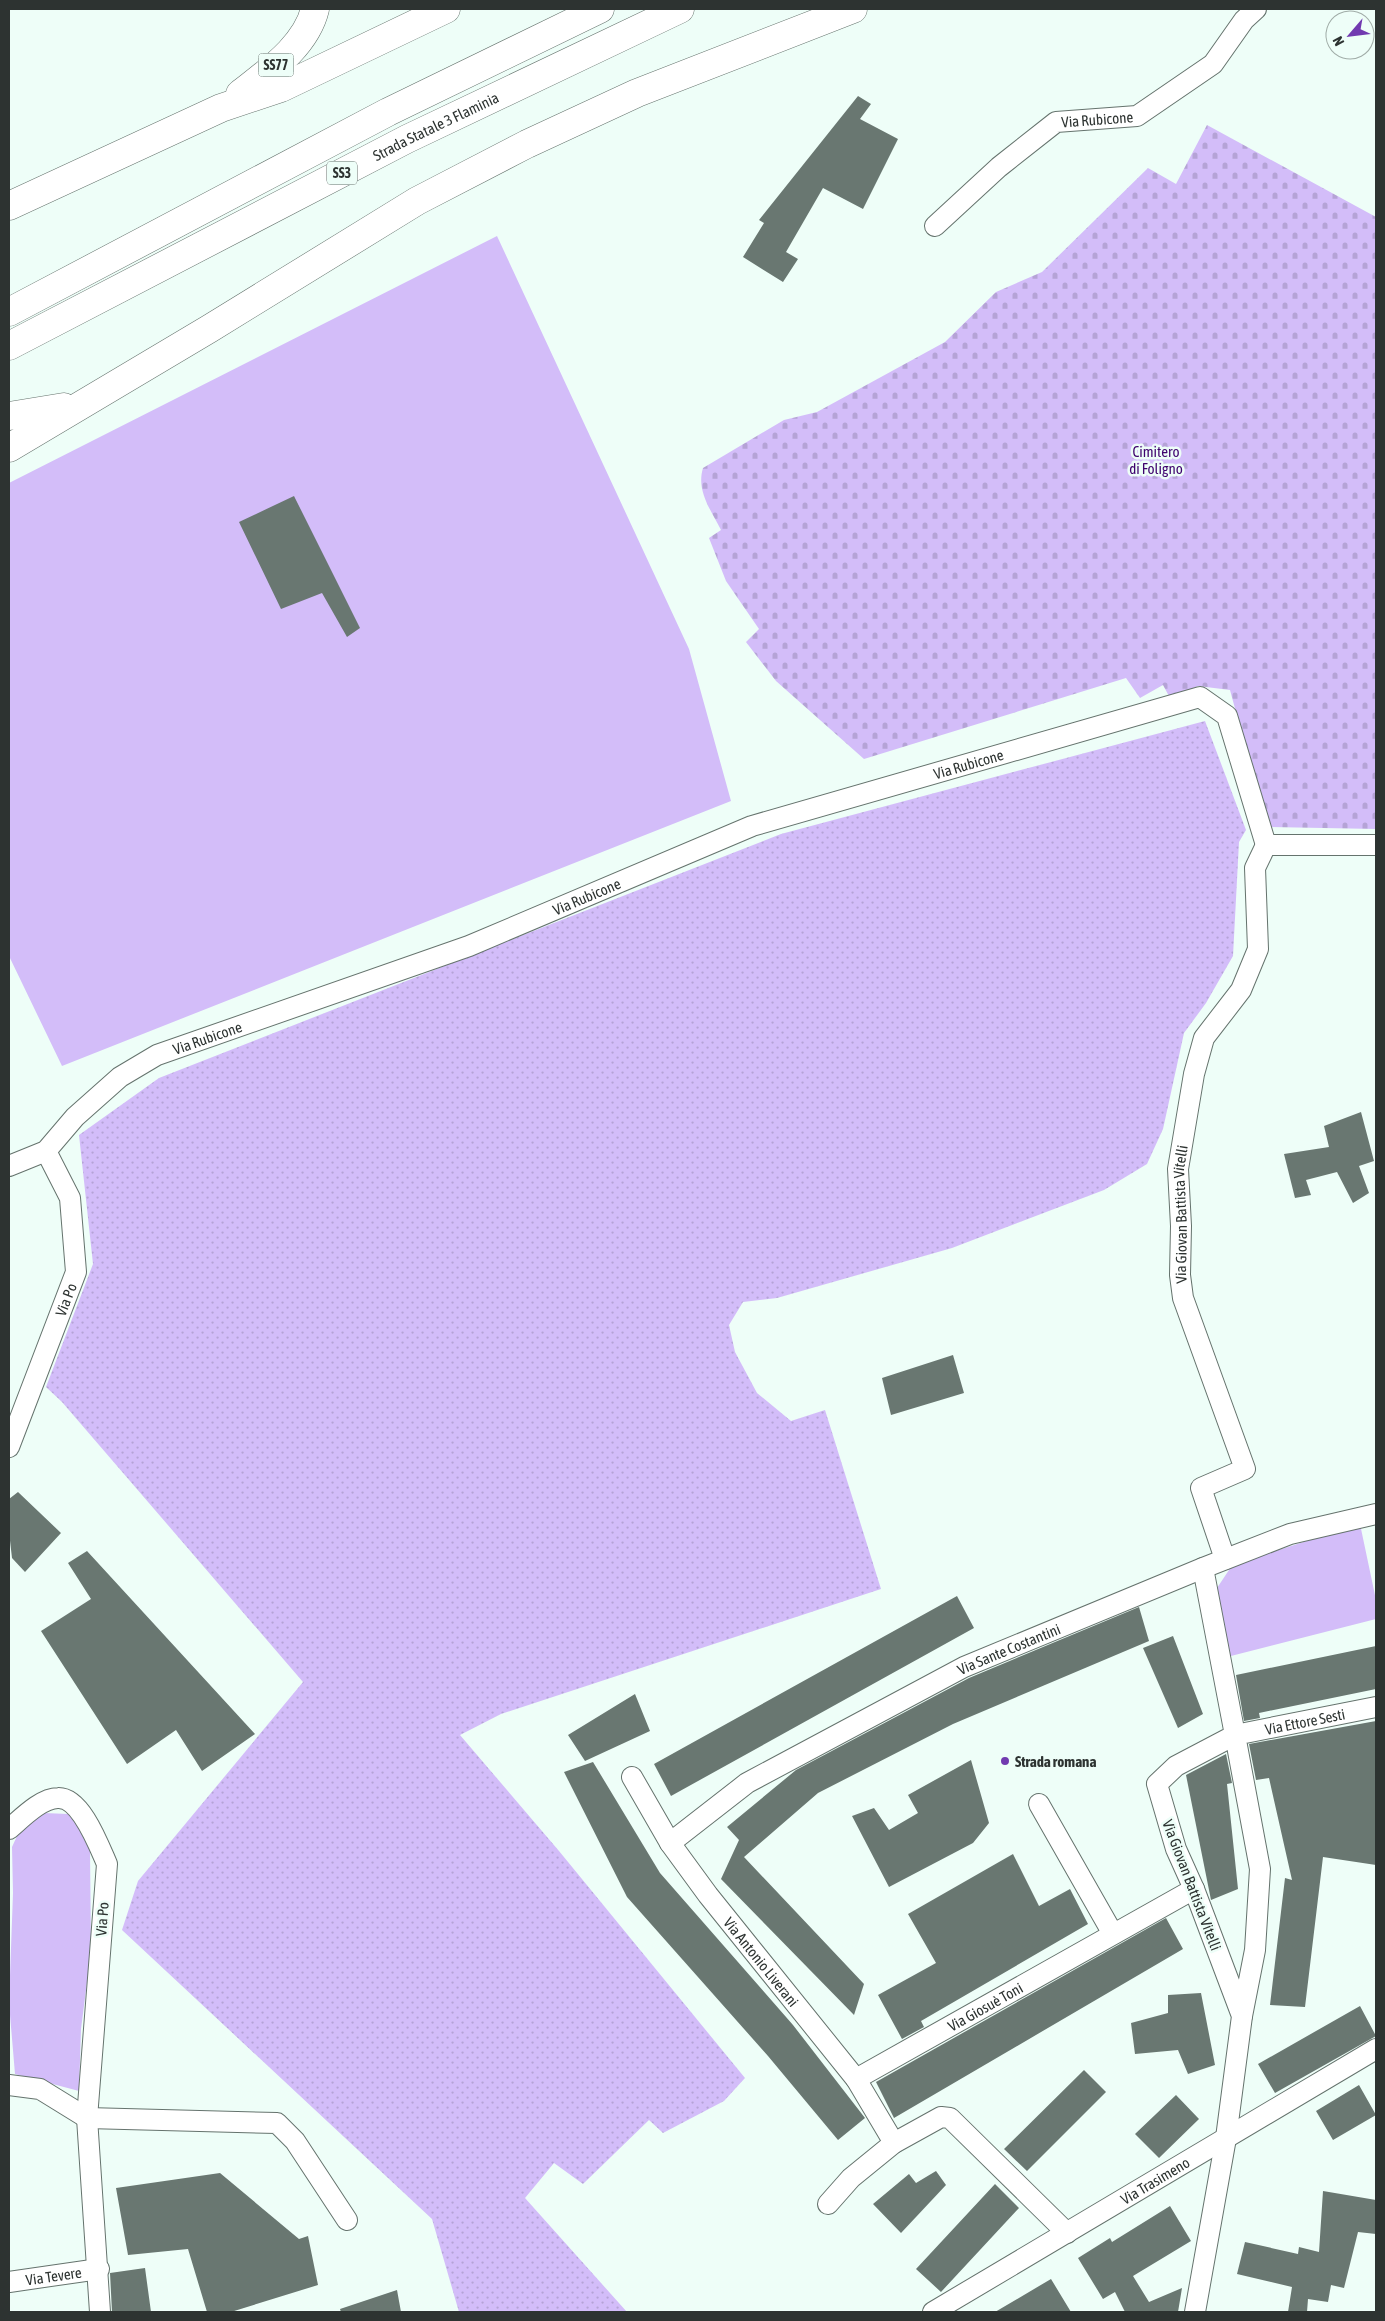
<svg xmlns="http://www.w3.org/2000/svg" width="1385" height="2321" viewBox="0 0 1385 2321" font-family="'Asap Condensed',sans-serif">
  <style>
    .grass { fill: url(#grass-dots) }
    .cemetery { fill: url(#cemetery-stones) }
    .green { fill: #d3bdf9 }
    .building { fill: #697771 }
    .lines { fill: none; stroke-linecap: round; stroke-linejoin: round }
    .street-casing { stroke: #65736d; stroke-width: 22 }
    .highway-casing { stroke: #65736d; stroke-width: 29 }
    .street { stroke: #fff; stroke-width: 20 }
    .highway { stroke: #fff; stroke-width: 28 }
    .poi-dot { fill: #713ab0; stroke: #eefef8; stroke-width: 2 }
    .labels { text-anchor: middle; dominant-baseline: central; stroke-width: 5; stroke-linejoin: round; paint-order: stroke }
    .shield { fill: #eefef8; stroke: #67706d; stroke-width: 1 }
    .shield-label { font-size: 14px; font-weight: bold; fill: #2d3331 }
    .street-label { font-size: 15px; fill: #2d3331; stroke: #eefef8 }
    .park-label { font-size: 15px; fill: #3e026d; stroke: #eefef8 }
    .poi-label { font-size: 15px; font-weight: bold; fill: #2d3331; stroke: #eefef8; text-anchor: start }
  </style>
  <defs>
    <pattern id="grass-dots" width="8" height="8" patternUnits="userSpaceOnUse" patternTransform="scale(1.25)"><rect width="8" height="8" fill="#d3bdf9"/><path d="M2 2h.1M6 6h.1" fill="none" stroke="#b5a3d6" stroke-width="1.8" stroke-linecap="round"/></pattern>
    <pattern id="cemetery-stones" width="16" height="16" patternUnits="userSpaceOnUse" patternTransform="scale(1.25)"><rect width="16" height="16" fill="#d3bdf9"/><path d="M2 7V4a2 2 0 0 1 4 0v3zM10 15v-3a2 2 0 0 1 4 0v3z" fill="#b5a3d6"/></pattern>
  </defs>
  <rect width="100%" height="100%" fill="#eefef8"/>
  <path class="grass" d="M1205 721 1246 830 1239 842 1233 956 1206 1003 1184 1033 1163 1129 1147 1164 1104 1190 952 1248 777 1298 743 1302 729 1325 735 1352 757 1393 791 1421 825 1410 881 1589 501 1714 460 1735 559 1851 745 2078 724 2101 663 2133 649 2120 583 2184 554 2163 525 2198 627 2312H459L432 2219 122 1930 138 1881 303 1682 62 1402 46 1387 93 1264 79 1135 159 1078 781 834Z"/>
  <path class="cemetery" d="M1207 125 1376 217V829L1267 827 1230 690 1198 686 1170 698 1163 685 1140 698 1126 678 864 759 776 681 746 642 759 629 726 581 709 538 721 530C711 510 696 491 703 468L784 420 817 412 945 342 996 292 1042 272 1148 168 1176 184Z"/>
  <path class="green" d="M497 236 689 649 731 801 62 1066 9 956V483Z
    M1360 1524 1376 1600V1619L1227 1657 1215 1591 1231 1567 1257 1557Z
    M44 1813 68 1814 79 1823 90 1851 91 1951 81 2029 79 2091 15 2074 9 2003 13 1893 12 1847 23 1823Z"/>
  <path class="building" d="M858 96 871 104 860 119 898 139 863 209 823 188 786 252 798 259 783 282 743 257 764 223 759 220Z
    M294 496 360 628 347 637 322 593 281 609 239 522Z
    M1361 1112 1374 1161 1359 1166 1369 1193 1353 1203 1337 1172 1306 1180 1311 1195 1295 1198 1284 1154 1329 1147 1324 1126Z
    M953 1355 964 1393 891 1415 882 1378Z
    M18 1492 61 1533 25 1572 12 1558 9 1532V1499Z
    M87 1551 255 1734 202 1771 176 1730 127 1764 41 1631 91 1599 68 1563Z
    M957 1596 974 1628 671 1796 654 1764Z
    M1139 1607 1149 1641 953 1724 818 1793 744 1857 864 1984 854 2015 721 1879 739 1840 727 1827 796 1770 969 1678Z
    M1173 1636 1203 1714 1178 1728 1143 1648Z
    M1376 1646V1689L1259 1713 1260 1718 1244 1721 1236 1675Z
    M635 1694 650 1731 585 1761 568 1735Z
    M1376 1721V1865L1323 1857 1305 2007 1270 2005 1285 1878 1292 1880 1269 1778 1256 1780 1249 1744Z
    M1226 1754 1232 1783 1227 1784 1238 1889 1211 1900 1186 1775Z
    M971 1760 989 1823 973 1843 889 1887 852 1816 874 1808 889 1830 918 1813 908 1795Z
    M593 1762 660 1873 793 2025 865 2118 838 2140 768 2056 627 1897 564 1772Z
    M1013 1854 1039 1906 1070 1889 1088 1924 921 2021 924 2027 902 2039 878 1995 936 1963 908 1914Z
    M1166 1918 1183 1949 894 2118 876 2082Z
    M1201 1993 1215 2065 1188 2074 1178 2050 1135 2054 1131 2023 1168 2013V1995Z
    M1360 2006 1376 2036 1275 2093 1258 2064Z
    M1084 2070 1106 2092 1027 2171 1004 2149Z
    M1359 2085 1376 2115 1333 2140 1316 2111Z
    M1176 2095 1199 2119 1159 2158 1135 2134Z
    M936 2171 946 2185 901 2233 873 2204 909 2174 916 2183Z
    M220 2173 299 2239 308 2236 318 2285 231 2312H207L188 2249 128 2255 116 2188Z
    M995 2184 1019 2208 941 2292 916 2269Z
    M1323 2191 1376 2200V2234L1358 2232 1344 2288 1331 2285 1328 2302 1308 2299 1307 2312H1288L1292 2287 1237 2274 1245 2242 1298 2254 1299 2247 1319 2252Z
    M1170 2206 1191 2241 1133 2276 1149 2302 1182 2288 1178 2312H1125L1115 2292 1103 2299 1078 2258 1110 2238 1112 2242Z
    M145 2268 151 2312H112L110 2273Z
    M1051 2279 1071 2312H995Z
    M397 2290 401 2312H341L340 2309Z"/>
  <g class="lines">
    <g class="street-casing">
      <g id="street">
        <path id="s1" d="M935 226 999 167 1056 122 1137 116 1213 64 1244 20 1256 9"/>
        <path id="s2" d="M9 1166 46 1151 75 1117 120 1077 157 1055 469 946 752 826 1200 697 1227 716 1266 845H1376"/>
        <path id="s3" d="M9 1447 76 1272 70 1198 46 1151"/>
        <path id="s4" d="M1225 1559 1201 1488 1245 1469 1183 1298 1180 1275 1181 1226 1178 1169 1194 1074 1204 1038 1241 990 1258 949 1255 868 1266 845"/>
        <path id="s5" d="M632 1777 670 1843 708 1895 856 2079 894 2143"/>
        <path d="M1039 1804 1113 1934"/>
        <path d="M9 1829C21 1819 41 1798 58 1798 81 1797 99 1846 107 1864L87 2118 100 2312"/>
        <path id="s6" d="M670 1843 747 1783 964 1667 1203 1568 1290 1534 1376 1514"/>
        <path id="s7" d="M1242 2016 1255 1950 1260 1869 1235 1735 1376 1707"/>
        <path id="s8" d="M856 2079 1194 1889"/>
        <path d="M9 2085 40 2089 87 2118"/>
        <path d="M87 2118 277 2123 295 2141 347 2220"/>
        <path d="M828 2204 851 2178 894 2143 941 2117 950 2118 1067 2233"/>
        <path id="s9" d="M9 2282 99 2269"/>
        <path id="s10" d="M933 2312 1376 2049"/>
        <path d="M1195 2312 1226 2138 1242 2016 1194 1889 1176 1849 1157 1784 1176 1766 1235 1735 1203 1568"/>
      </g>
    </g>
    <g class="highway-casing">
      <g id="highway">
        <path d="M240 94C269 71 306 46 315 9"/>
        <path d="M9 206 221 108 281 88 446 9"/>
        <path d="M9 312 388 112 600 9"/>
        <path id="s11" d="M9 346 407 139 680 9"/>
        <path d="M9 416 64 407"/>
        <path d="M9 448 209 329 417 201 527 144 637 93 853 9"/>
      </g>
    </g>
    <use href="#street" class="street"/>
    <use href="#highway" class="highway"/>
  </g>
  <circle class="poi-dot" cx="1005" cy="1761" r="5"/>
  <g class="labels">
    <g class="shield">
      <rect x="258.5" y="53.5" width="35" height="23" rx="4"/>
      <rect x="327" y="161.5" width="30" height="23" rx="4"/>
    </g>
    <g class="shield-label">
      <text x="276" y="65">SS77</text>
      <text x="342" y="173">SS3</text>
    </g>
    <g class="street-label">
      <text stroke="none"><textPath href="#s1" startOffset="201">Via Rubicone</textPath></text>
      <text stroke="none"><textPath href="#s11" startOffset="480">Strada Statale 3 Flaminia</textPath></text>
      <text stroke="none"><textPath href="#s2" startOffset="1051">Via Rubicone</textPath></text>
      <text stroke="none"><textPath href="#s2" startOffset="646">Via Rubicone</textPath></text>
      <text stroke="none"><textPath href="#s2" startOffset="241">Via Rubicone</textPath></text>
      <text stroke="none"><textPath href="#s4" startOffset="389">Via Giovan Battista Vitelli</textPath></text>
      <text stroke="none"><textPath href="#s3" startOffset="158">Via Po</textPath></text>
      <text stroke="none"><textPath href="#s6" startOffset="392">Via Sante Costantini</textPath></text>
      <text stroke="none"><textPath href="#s7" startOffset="356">Via Ettore Sesti</textPath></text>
      <text transform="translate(1192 1885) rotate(69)">Via Giovan Battista Vitelli</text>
      <text transform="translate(102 1919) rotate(-86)">Via Po</text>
      <text stroke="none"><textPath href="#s5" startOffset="226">Via Antonio Liverani</textPath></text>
      <text stroke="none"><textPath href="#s8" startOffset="148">Via Giosuè Toni</textPath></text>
      <text stroke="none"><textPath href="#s10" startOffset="258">Via Trasimeno</textPath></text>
      <text stroke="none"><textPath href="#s9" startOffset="45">Via Tevere</textPath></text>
    </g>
    <g class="park-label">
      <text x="1156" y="451">Cimitero<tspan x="1156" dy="17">di Foligno</tspan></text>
    </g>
    <g class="poi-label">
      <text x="1015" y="1761">Strada romana</text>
    </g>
  </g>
  <rect width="1385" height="2321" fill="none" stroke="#2d3331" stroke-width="20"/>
  <g transform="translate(1350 35) rotate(242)"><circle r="24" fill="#eefef8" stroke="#a1ada8"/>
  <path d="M0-4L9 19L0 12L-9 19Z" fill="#713ab0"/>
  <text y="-8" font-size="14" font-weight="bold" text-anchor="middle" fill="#2d3331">N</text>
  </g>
</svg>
